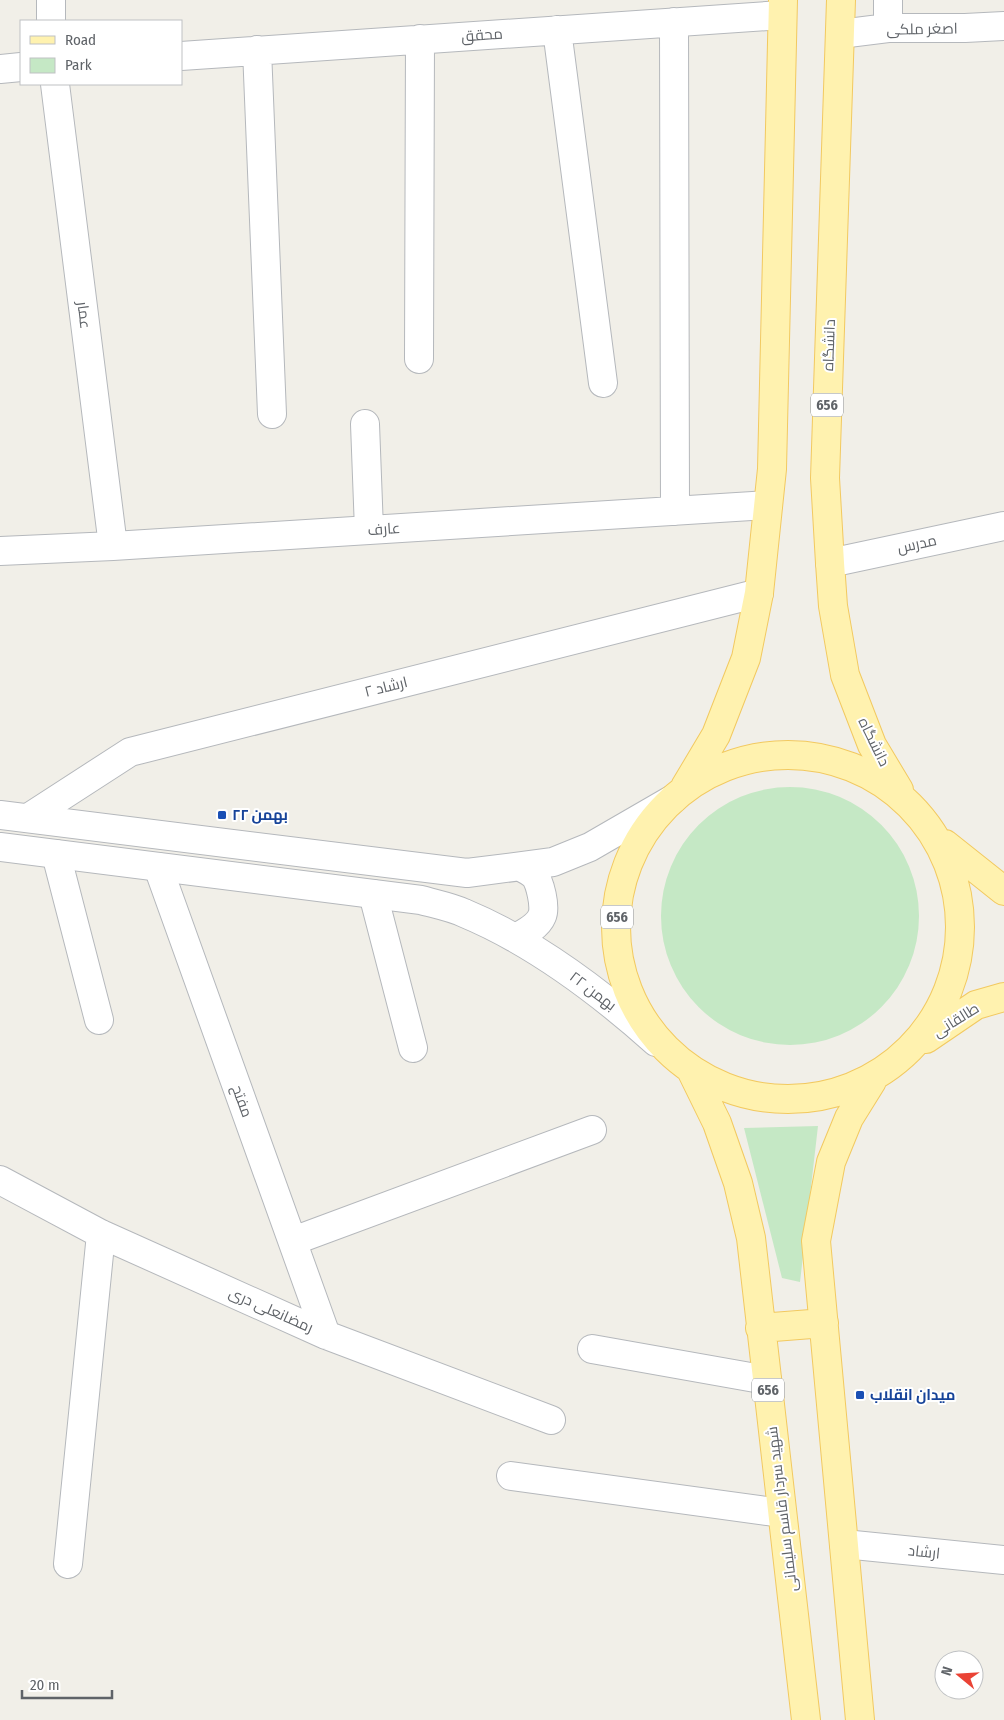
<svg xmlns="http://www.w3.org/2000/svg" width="1004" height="1720" viewBox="0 0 1004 1720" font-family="'Fira Sans Condensed',Cairo,sans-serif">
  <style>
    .green { fill: #c5e8c5 }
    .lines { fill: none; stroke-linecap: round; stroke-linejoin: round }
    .minor-casing { stroke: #b5b8bc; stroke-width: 30 }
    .tertiary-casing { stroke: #b5b8bc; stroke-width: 30 }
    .primary-casing { stroke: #f2c960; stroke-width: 30 }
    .minor { stroke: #fff; stroke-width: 28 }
    .tertiary { stroke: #fff; stroke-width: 28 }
    .primary { stroke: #fff2af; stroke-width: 28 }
    .transit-dot { fill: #1a4fb4; stroke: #fff; stroke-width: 2 }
    .labels { text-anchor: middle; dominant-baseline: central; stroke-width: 4; stroke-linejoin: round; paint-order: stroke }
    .shield { fill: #fff; stroke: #8f9295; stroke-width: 1 }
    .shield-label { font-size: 14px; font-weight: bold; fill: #5f6368 }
    .street-label { font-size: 15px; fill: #5f6368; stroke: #fff }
    .transit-label { font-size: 15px; font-weight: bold; fill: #164399; stroke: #fff; text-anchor: start }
  </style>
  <rect width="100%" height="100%" fill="#f1efe8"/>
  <path class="green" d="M661 916a129 129 0 1 1 258 0a129 129 0 1 1-258 0Z
    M818 1126 800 1282 782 1278 744 1128Z"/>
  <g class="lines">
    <g class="minor-casing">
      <path id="minor" d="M51 0V21
        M674 22 675 511
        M888 28V0
        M557 30 603 383
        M840 34 888 28H965L1004 26
        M257 50 272 414
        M181 56 782 15
        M0 69 21 67
        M55 84 113 546
        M419 359 420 39
        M365 424 369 530
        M0 551 113 546 768 505
        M830 563 1004 526
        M28 818 130 752 759 593
        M56 854 99 1020
        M158 867 326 1335
        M373 894 413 1048
        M0 1180 101 1234 326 1335 551 1420
        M293 1241 592 1130
        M592 1349 767 1380
        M511 1476 782 1513
        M844 1544 1004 1560
        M68 1564 101 1234"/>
    </g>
    <g class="tertiary-casing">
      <path id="tertiary" d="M0 815 467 873 553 862 590 847 673 799
        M0 847 421 900C435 904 451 907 464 913 534 942 600 992 656 1042
        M515 938C525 933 538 926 542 916 546 907 540 882 534 875 530 872 525 869 521 867"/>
    </g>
    <g class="primary-casing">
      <path id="primary" d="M841 0 825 478 830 563 833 606 845 675 872 745 899 790
        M616 927a172 172 0 1 1 344 0a172 172 0 1 1-344 0Z
        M685 787 716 735 746 658 759 593 772 469 783 0
        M945 844 1004 891
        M926 1039 976 1005 1004 997
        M691 1070 717 1123 738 1183 751 1238 806 1720
        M760 1328 824 1323
        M860 1720 816 1241 831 1162 849 1118 872 1081"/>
    </g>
    <use href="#minor" class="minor"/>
    <use href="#tertiary" class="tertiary"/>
    <use href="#primary" class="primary"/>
  </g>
  <g class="transit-dot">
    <rect x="217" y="810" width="10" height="10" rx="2.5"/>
    <rect x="855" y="1390" width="10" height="10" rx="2.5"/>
  </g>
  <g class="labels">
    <g class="shield">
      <rect x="811" y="393.5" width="32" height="23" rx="4"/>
      <rect x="601" y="905.5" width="32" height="23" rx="4"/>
      <rect x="752" y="1378.5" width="32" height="23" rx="4"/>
    </g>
    <g class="shield-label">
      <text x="827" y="405">656</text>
      <text x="617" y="917">656</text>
      <text x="768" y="1390">656</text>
    </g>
    <g class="street-label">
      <text transform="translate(922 29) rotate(-1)">اصغر ملکی</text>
      <text transform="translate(482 35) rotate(-4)">محقق</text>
      <text transform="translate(84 315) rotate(83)">عمار</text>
      <text transform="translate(829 345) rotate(-88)">دانشگاه</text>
      <text transform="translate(384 529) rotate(-4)">عارف</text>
      <text transform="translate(917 544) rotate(-12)">مدرس</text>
      <text transform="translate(386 687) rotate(-14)">ارشاد ۲</text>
      <text transform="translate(874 742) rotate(64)">دانشگاه</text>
      <text transform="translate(593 991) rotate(37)">۲۲ بهمن</text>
      <text transform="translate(956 1020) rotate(-32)">طالقانی</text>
      <text transform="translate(242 1101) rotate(70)">مفتح</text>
      <text transform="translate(271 1310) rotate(24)">رمضانعلی دری</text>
      <text transform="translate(782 1509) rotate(-97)">شهید سردار قاسم سلیمانی</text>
      <text transform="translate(924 1552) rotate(6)">ارشاد</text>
    </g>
    <g class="transit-label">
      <text x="232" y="815">۲۲ بهمن</text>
      <text x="870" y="1395">میدان انقلاب</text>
    </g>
  </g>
  <rect x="20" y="20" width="162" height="65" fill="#ffffff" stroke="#bfc1c3"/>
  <rect x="30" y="36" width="25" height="8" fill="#fff2af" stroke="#bfc1c3"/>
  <text x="65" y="45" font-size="15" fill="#5f6368">Road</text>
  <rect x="30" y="58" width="25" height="15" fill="#c5e8c5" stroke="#bfc1c3"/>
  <text x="65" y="70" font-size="15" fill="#5f6368">Park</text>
  <g transform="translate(959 1675) rotate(288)"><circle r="24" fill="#ffffff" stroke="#bfc1c3"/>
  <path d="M0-4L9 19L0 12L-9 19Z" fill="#ea4335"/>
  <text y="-8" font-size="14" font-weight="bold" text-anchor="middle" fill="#5f6368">N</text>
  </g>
  <path d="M22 1690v8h90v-8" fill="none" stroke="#5f6368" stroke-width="2.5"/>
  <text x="30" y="1690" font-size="15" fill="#5f6368" stroke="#ffffff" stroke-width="4" paint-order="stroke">20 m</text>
</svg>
